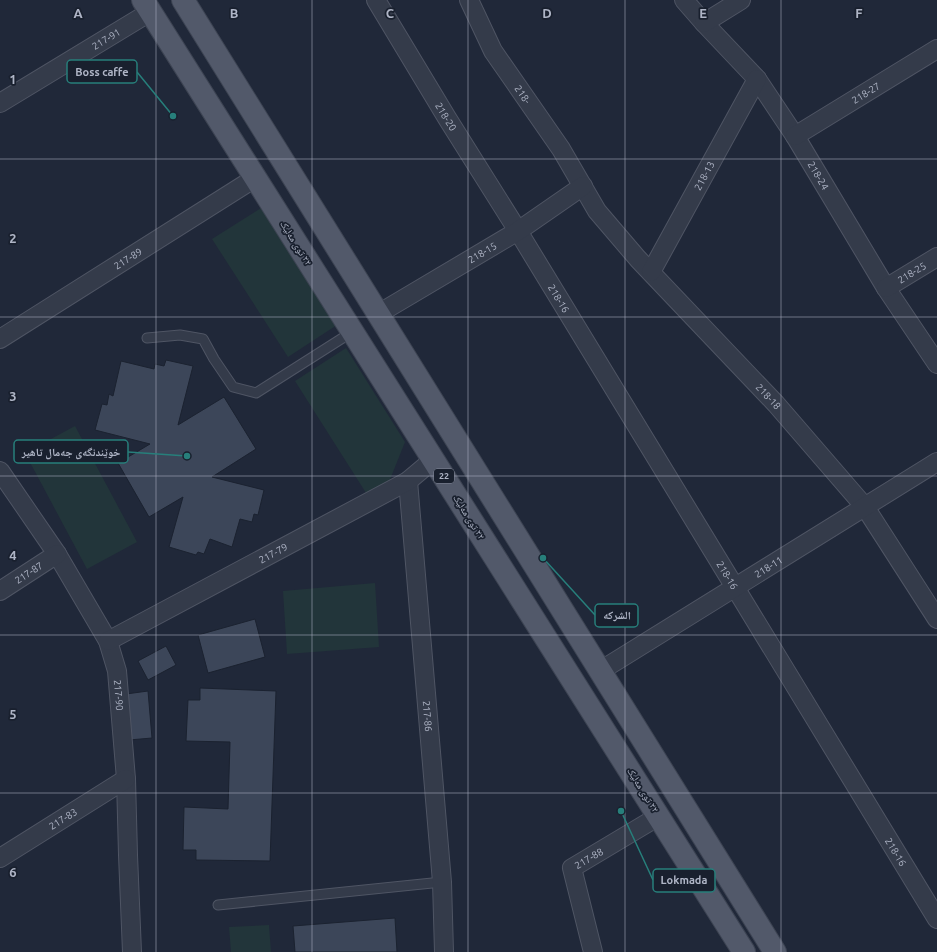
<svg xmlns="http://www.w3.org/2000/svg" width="937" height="952" viewBox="0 0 937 952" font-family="Ubuntu,'Noto Naskh Arabic',sans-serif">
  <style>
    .green { fill: #22353a }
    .building { fill: #3c4659; stroke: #1b2230 }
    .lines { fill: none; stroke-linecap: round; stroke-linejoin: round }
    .lane-casing { stroke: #4f5564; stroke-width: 11 }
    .street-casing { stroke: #4f5564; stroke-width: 20 }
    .primary-casing { stroke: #3d4453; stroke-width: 24 }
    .lane { stroke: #343b4a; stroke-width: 9 }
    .street { stroke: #343b4a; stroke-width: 18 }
    .primary { stroke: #52596a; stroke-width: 22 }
    .grid { fill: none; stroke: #afb5c6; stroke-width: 1; stroke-opacity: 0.55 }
    .labels { text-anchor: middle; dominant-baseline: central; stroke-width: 3.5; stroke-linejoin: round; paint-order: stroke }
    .shield { fill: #19202e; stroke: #828898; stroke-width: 1 }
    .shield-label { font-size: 9px; font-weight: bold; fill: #afb5c6 }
    .street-label { font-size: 10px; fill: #afb5c6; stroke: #19202e }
    .grid-label { font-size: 13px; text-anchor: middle; font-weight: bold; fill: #afb5c6; stroke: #19202e; stroke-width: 3.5; stroke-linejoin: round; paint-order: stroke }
    .leader { fill: none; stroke: #277f7b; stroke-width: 1.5 }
    .callout-dot { fill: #277f7b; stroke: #19202e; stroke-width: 1.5 }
    .callout { fill: #19202e; stroke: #277f7b; stroke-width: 1.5 }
    .callout-label { font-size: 11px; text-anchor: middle; font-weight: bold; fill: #afb5c6 }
  </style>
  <rect width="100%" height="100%" fill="#202839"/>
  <path class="green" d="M261 208 337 325 288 357 212 239Z
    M346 348 405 442 389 482 368 496 295 381Z
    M75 426 137 542 87 569 25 453Z
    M375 583 379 647 287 654 283 591Z
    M269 925 271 952H231L229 927Z"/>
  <path class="building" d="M166 360 193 366 178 425 224 397 256 449 212 477 264 490 258 515 254 514 252 522 240 519 232 547 210 539 204 554 198 552 196 555 169 547 183 497 149 517 118 463 150 444 95 430 102 404 107 405 109 394 113 396 121 361 154 369 155 364 164 366Z
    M255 619 265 657 208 673 198 635Z
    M166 646 176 665 148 680 138 661Z
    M200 688 276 691 270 861 196 860V850H183L184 807 228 809 230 742 186 741 188 700H200Z
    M148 691 152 738 129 740 126 694Z
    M395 918 397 952H295L293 926Z"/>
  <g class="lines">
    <g class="lane-casing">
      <path id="lane" d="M147 338 180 335 203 339 214 359 233 387 256 393 352 332
        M218 905 442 882"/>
    </g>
    <g class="street-casing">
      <g id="street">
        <path id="s1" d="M376 0 447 118 518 231 937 919"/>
        <path id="s2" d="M469 0 493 51 561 149 597 211 638 259 776 404 865 507 937 619"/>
        <path id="s3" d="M684 0 704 23 757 79 795 136 886 288 937 364"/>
        <path d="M704 23 741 0"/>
        <path id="s4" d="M0 103 150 12"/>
        <path id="s5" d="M795 136 937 49"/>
        <path id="s6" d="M651 272 757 79"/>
        <path id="s7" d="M886 288 937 257"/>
        <path id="s8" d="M378 314 518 231 583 186"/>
        <path id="s9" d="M0 339 255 178"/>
        <path id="s10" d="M0 471 57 554 108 641 117 671 126 779 128 855 132 952"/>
        <path id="s11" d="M408 481 442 882 444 952"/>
        <path id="s12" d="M0 591 57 554"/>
        <path id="s13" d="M108 641 408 481 433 460"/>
        <path id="s14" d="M600 671 937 462"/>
        <path id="s15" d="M0 858 126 779"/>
        <path id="s16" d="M593 952 572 868 659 816"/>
      </g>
    </g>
    <g class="primary-casing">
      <path id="primary" d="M143 0 744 952
        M183 0 775 952"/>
    </g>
    <use href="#lane" class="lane"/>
    <use href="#street" class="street"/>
    <use href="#primary" class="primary"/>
  </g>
  <path class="grid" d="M156 0V952M312 0V952M468 0V952M625 0V952M781 0V952M0 159H937M0 317H937M0 476H937M0 635H937M0 793H937"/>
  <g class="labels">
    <rect class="shield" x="434" y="469" width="20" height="14" rx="3"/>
    <g class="shield-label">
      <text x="444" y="476">22</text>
    </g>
    <g class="street-label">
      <text stroke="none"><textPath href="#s4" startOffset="124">217-91</textPath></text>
      <text stroke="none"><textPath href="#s5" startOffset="83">218-27</textPath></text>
      <text stroke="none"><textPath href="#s2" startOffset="109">218-</textPath></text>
      <text stroke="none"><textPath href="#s1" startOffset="136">218-20</textPath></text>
      <text stroke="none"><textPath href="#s6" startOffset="110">218-13</textPath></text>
      <text stroke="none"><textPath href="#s3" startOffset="222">218-24</textPath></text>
      <text transform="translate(296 243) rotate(58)">٢٢ توی مەلیک</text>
      <text stroke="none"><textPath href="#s8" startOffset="121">218-15</textPath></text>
      <text stroke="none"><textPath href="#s9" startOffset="151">217-89</textPath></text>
      <text stroke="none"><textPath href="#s7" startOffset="30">218-25</textPath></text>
      <text stroke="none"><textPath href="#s1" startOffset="350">218-16</textPath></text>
      <text stroke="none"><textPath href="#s2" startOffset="500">218-18</textPath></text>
      <text transform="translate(469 517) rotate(58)">٢٢ توی مەلیک</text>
      <text stroke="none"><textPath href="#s13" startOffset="187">217-79</textPath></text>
      <text stroke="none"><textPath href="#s14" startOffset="198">218-11</textPath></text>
      <text stroke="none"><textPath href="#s12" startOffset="34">217-87</textPath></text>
      <text stroke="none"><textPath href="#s1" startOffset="674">218-16</textPath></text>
      <text stroke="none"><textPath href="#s10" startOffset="257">217-90</textPath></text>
      <text stroke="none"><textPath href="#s11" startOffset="236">217-86</textPath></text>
      <text transform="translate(643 790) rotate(58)">٢٢ توی مەلیک</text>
      <text stroke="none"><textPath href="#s15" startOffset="74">217-83</textPath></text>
      <text stroke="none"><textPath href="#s1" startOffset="998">218-16</textPath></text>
      <text stroke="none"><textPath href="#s16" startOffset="106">217-88</textPath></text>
    </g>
  </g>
  <g class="grid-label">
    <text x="78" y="18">A</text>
    <text x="234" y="18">B</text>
    <text x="390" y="18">C</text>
    <text x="547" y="18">D</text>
    <text x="703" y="18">E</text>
    <text x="859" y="18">F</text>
    <text x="13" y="84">1</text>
    <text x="13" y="243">2</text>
    <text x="13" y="401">3</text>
    <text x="13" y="560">4</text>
    <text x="13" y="719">5</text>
    <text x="13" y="877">6</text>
  </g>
  <path class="leader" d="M173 116L137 72M187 456L128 452M543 558L595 615M621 811L653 880"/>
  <g class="callout-dot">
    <circle cx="173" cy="116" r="4"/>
    <circle cx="187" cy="456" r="4"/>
    <circle cx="543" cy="558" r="4"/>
    <circle cx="621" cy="811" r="4"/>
  </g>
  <g class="callout">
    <rect x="67" y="60" width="70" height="23" rx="4"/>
    <rect x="14" y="440" width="114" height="23" rx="4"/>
    <rect x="595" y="604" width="43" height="23" rx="4"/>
    <rect x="653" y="869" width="62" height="23" rx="4"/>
  </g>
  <g class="callout-label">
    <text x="102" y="76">Boss caffe</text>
    <text x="71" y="456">خوێندنگەی جەمال تاهیر</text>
    <text x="617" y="619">الشركه</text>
    <text x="684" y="884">Lokmada</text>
  </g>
</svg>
